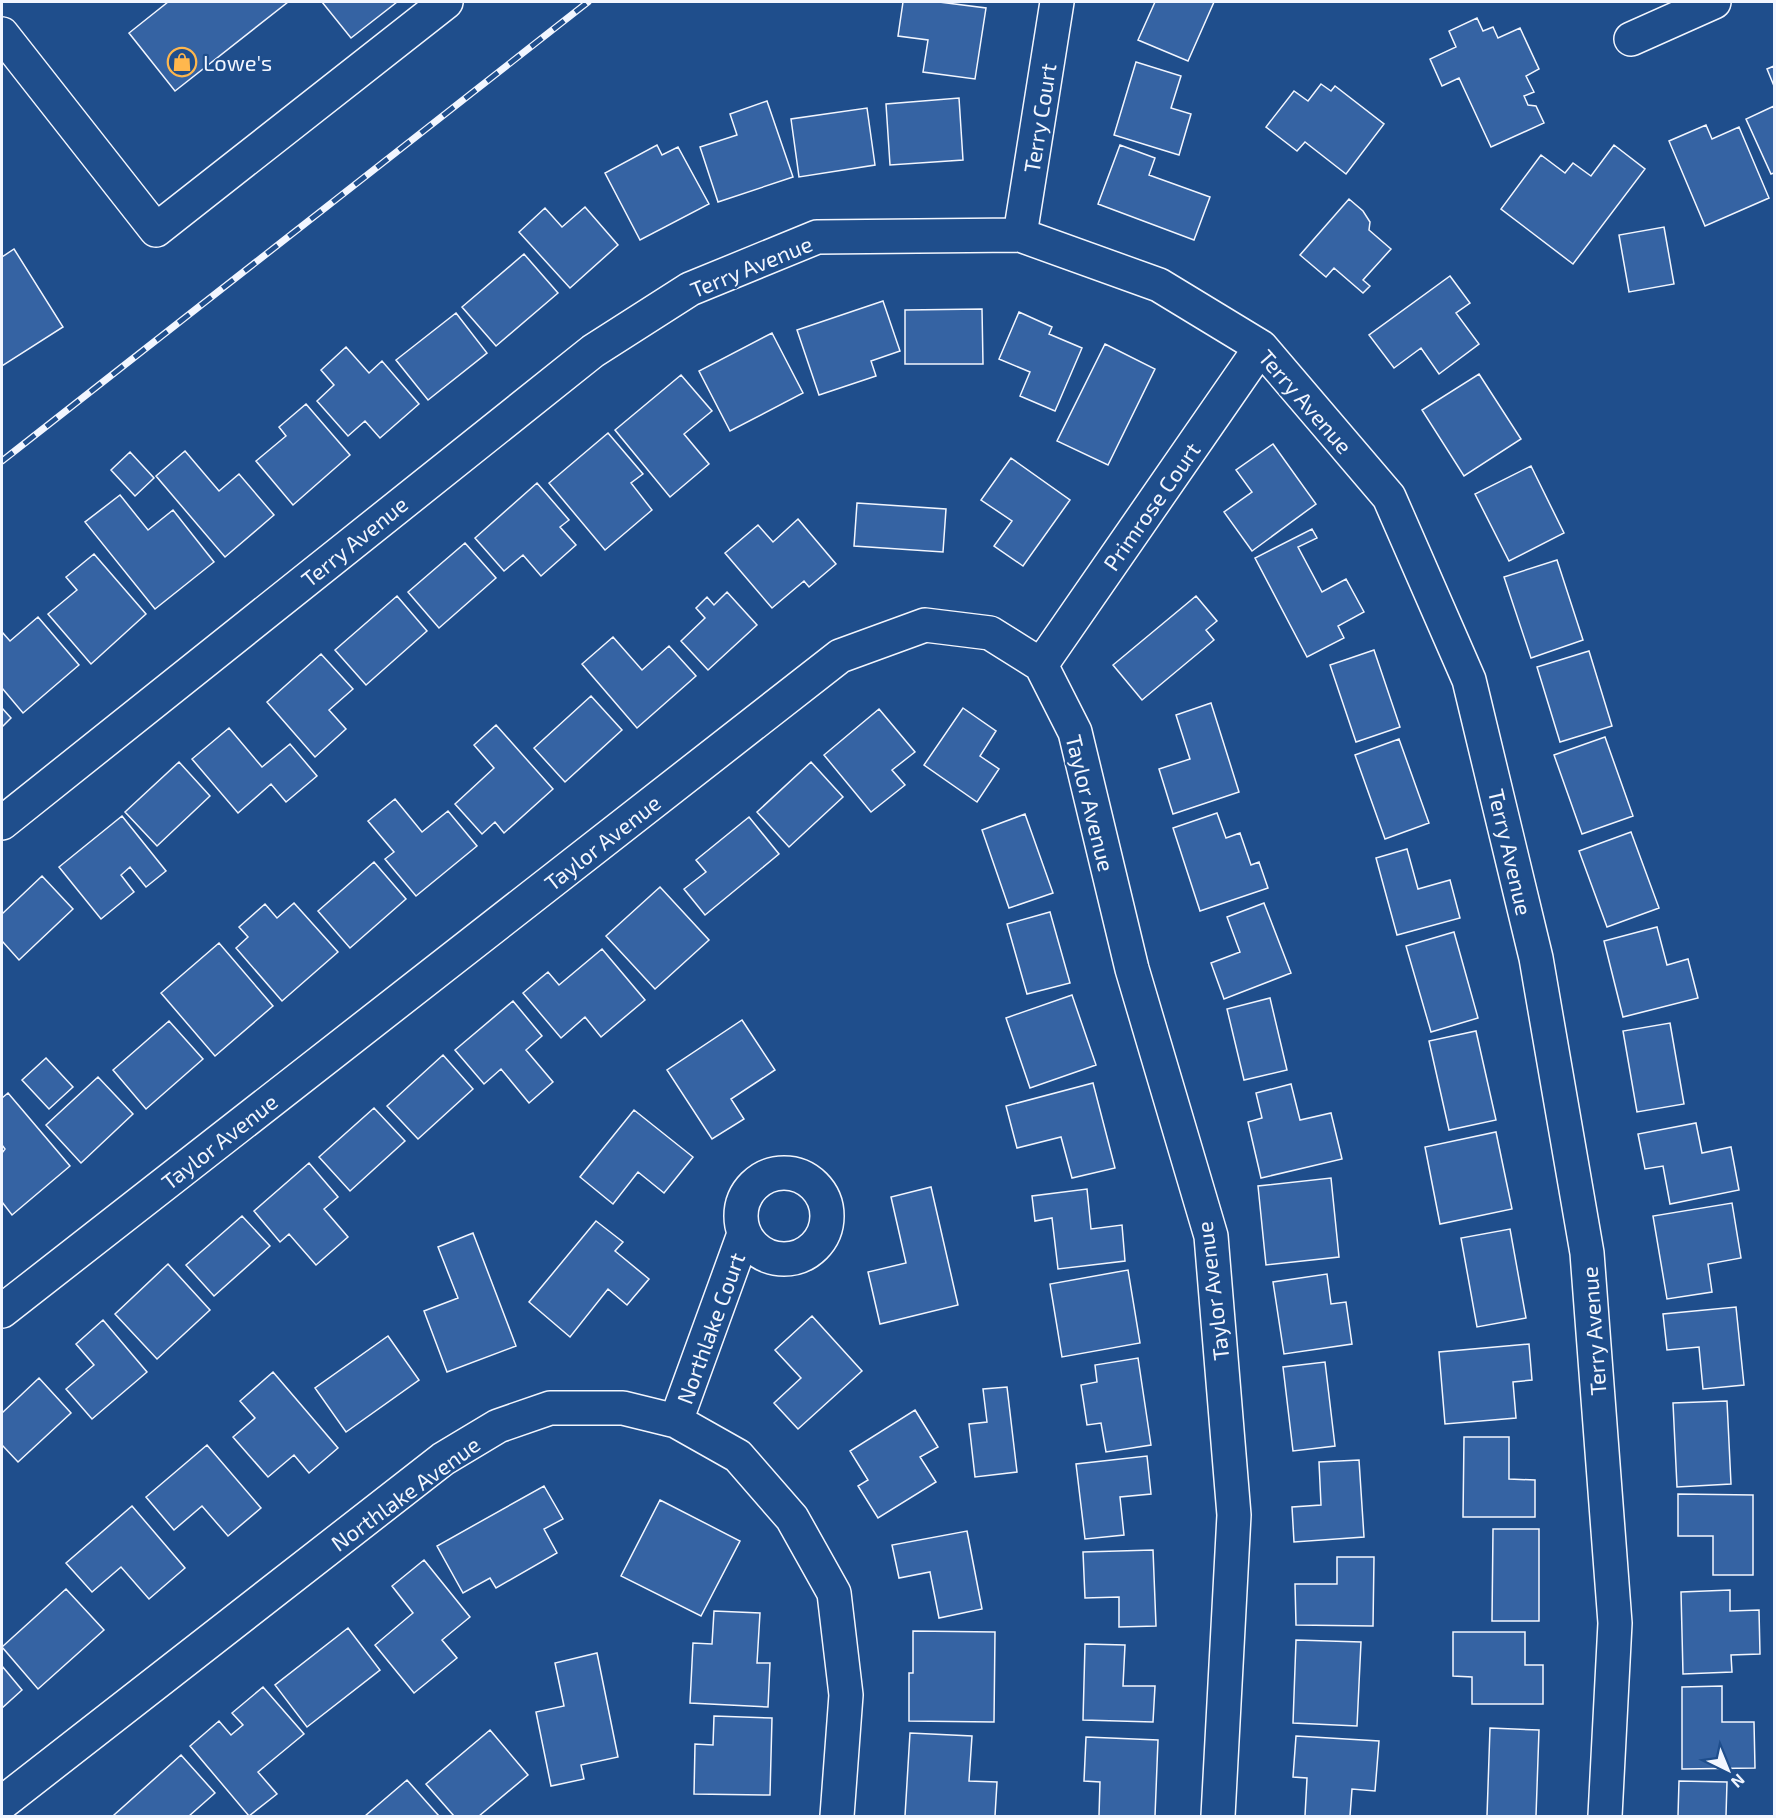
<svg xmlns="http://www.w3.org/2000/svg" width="1776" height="1818" viewBox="0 0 1776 1818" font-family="'Exo 2',sans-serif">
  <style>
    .building { fill: #3563a3; stroke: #f2f6ff; stroke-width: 1.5 }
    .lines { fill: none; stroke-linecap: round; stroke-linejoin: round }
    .minor-casing { stroke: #f2f6ff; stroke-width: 36 }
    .minor { stroke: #1f4e8c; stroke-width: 33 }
    .rail-casing { stroke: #f2f6ff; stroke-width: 7 }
    .rail { stroke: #1f4e8c; stroke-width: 4.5; stroke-dasharray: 14; stroke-linecap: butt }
    .labels { text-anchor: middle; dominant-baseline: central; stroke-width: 4.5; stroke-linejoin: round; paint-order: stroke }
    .poi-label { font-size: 22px; fill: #f2f6ff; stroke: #1f4e8c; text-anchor: start }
    .street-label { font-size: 22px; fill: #f2f6ff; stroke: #1f4e8c }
  </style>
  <rect width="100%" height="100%" fill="#1f4e8c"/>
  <path class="building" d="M168 2H288L175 91 129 33Z
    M322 2H397L351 38Z
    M903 2H939L986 8 975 79 923 72 928 40 898 36Z
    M1155 2H1214L1188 61 1138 40Z
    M1477 18 1483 31 1493 27 1498 38 1520 28 1539 69 1526 76 1534 92 1524 96 1528 105 1536 106 1544 123 1491 147 1459 78 1442 86 1430 59 1456 47 1449 31Z
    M1136 62 1181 76 1171 108 1191 114 1179 155 1114 135Z
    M1774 66V86L1767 69Z
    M1321 84 1331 91 1335 86 1384 124 1346 174 1305 142 1297 151 1266 127 1294 91 1308 101Z
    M959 98 963 160 890 165 886 104Z
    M767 101 793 177 718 202 700 147 737 135 730 114Z
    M1774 106V173L1771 174 1746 119Z
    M867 108 875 165 799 177 791 119Z
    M1706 125 1712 139 1739 127 1769 198 1705 226 1669 141Z
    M657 145 662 155 678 147 709 204 640 240 605 173Z
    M1120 145 1155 158 1149 175 1210 197 1194 240 1098 204Z
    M1614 145 1645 169 1573 264 1501 209 1541 155 1565 173 1573 163 1591 176Z
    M1349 199 1363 211 1370 222 1369 230 1391 249 1363 280 1370 286 1363 293 1334 268 1326 277 1300 255Z
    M585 207 618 245 570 288 519 232 545 208 562 227Z
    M1664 227 1674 284 1629 292 1619 235Z
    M14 249 63 327 2 366V257Z
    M524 254 558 293 496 346 462 307Z
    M1450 276 1470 303 1456 313 1479 344 1439 374 1421 348 1394 368 1369 335Z
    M883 301 900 351 871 361 876 376 819 395 797 330Z
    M982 309 983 364H905V310Z
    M1019 312 1052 327 1049 334 1082 348 1055 411 1020 396 1030 372 999 359Z
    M456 313 487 353 428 400 396 360Z
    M772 333 803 393 730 431 699 371Z
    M1105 344 1155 369 1108 465 1057 441Z
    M346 347 369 373 382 361 419 404 380 438 365 421 348 436 317 401 334 385 321 370Z
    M1479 374 1521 439 1464 476 1422 410Z
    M681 375 712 411 684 434 709 464 670 497 615 430Z
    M306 404 350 455 293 505 256 461 286 436 279 427Z
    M608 433 643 474 631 483 652 510 605 550 549 483Z
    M1273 444 1316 504 1252 551 1224 512 1252 492 1236 470Z
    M185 451 219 491 239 474 274 515 225 557 156 476Z
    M130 452 154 478 135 496 111 470Z
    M1011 458 1070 500 1023 566 994 546 1012 521 981 500Z
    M1531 466 1564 533 1509 561 1475 494Z
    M537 483 569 520 560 527 576 545 541 576 523 555 504 571 475 538Z
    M120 495 148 530 173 510 214 562 155 609 85 522Z
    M857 503 946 509 943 552 854 546Z
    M798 519 836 564 809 587 804 581 772 608 725 553 758 525 773 542Z
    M1312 529 1317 538 1298 547 1322 592 1346 579 1364 612 1338 626 1344 638 1307 657 1255 558Z
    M465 543 496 578 439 628 408 592Z
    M94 554 146 614 91 664 48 614 77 590 66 577Z
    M1557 560 1583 640 1531 658 1504 577Z
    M727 592 757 625 708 670 681 641 705 618 696 608 707 597 714 605Z
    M397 596 427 631 366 685 335 650Z
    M1196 596 1217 621 1206 630 1214 640 1142 700 1113 665Z
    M38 617 79 665 23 713 2 688V632L10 641Z
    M613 637 642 670 669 646 696 676 637 728 582 664Z
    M1374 650 1400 727 1356 742 1330 665Z
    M1589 651 1612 726 1560 742 1537 667Z
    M321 654 353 689 329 710 346 729 315 757 267 702Z
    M591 696 622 730 565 782 534 748Z
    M1211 703 1239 792 1173 814 1159 769 1190 759 1176 715Z
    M2 708 11 718 2 727Z
    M963 708 996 731 980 756 999 769 977 802 924 765Z
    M879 709 915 752 892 770 905 785 871 812 824 755Z
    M496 725 553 789 504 833 495 822 482 834 455 804 494 768 474 745Z
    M229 728 262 767 290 744 317 776 286 802 271 784 238 813 192 759Z
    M1605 737 1633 816 1582 834 1554 755Z
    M1399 739 1429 823 1385 839 1355 755Z
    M179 762 210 796 157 846 125 812Z
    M811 762 843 797 789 847 757 812Z
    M395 799 422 832 448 811 477 846 416 896 385 859 394 852 368 821Z
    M1217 813 1226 838 1240 833 1251 865 1259 862 1268 888 1200 911 1173 828Z
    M1025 814 1053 893 1009 908 982 830Z
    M122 816 166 871 146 887 130 867 121 875 134 892 101 919 59 867Z
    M749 817 779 854 705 915 684 889 706 872 696 860Z
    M1631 832 1659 908 1607 927 1579 851Z
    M1407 849 1418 889 1450 880 1460 918 1397 935 1376 858Z
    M374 862 406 899 350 948 318 911Z
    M42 876 73 909 19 960 2 941V914Z
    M660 887 709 940 655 989 606 936Z
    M294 903 338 952 282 1001 236 948 248 937 239 927 265 904 277 918Z
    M1264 903 1291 973 1224 999 1211 963 1240 952 1227 917Z
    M1050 912 1070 983 1027 994 1007 924Z
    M1657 927 1667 965 1688 959 1698 998 1623 1017 1604 941Z
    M1454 932 1478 1018 1431 1032 1406 946Z
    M219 943 273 1006 215 1056 161 993Z
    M602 949 645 1000 601 1037 585 1017 561 1038 523 993 548 972 559 985Z
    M1072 995 1096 1065 1030 1088 1006 1018Z
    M1270 998 1287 1070 1244 1080 1227 1009Z
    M513 1001 542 1036 526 1050 553 1082 529 1103 501 1069 484 1084 455 1050Z
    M742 1020 775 1070 731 1099 744 1119 712 1139 667 1070Z
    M169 1021 203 1059 146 1109 113 1070Z
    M1670 1023 1684 1104 1637 1112 1623 1031Z
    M1476 1031 1496 1120 1449 1130 1429 1041Z
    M443 1055 473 1089 418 1139 387 1106Z
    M46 1058 73 1087 49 1109 22 1080Z
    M98 1077 133 1114 81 1163 46 1125Z
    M1093 1083 1115 1168 1072 1178 1061 1137 1017 1148 1006 1106Z
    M1291 1084 1300 1120 1331 1113 1342 1159 1261 1178 1248 1122 1262 1118 1256 1093Z
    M8 1093 70 1166 12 1215 2 1202V1153L5 1149 2 1145V1098Z
    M374 1108 405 1141 350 1191 319 1157Z
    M634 1110 693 1157 664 1193 638 1172 613 1204 580 1177Z
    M1696 1123 1702 1153 1731 1147 1739 1190 1670 1204 1663 1166 1645 1169 1638 1134Z
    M1496 1132 1512 1209 1440 1224 1425 1147Z
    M309 1163 338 1197 324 1209 348 1237 316 1265 289 1234 280 1242 254 1211Z
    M1331 1178 1339 1257 1266 1265 1258 1186Z
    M931 1187 958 1305 880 1324 868 1272 906 1263 891 1197Z
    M1087 1189 1091 1229 1122 1225 1125 1261 1058 1269 1052 1218 1035 1221 1032 1196Z
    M1732 1203 1741 1258 1708 1264 1712 1292 1667 1299 1653 1216Z
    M242 1216 270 1246 214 1296 186 1265Z
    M596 1221 623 1242 615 1251 649 1279 627 1305 608 1289 570 1337 529 1302Z
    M1510 1229 1526 1318 1477 1327 1461 1238Z
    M473 1233 516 1346 447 1372 424 1311 458 1298 438 1247Z
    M168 1264 210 1310 157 1359 115 1314Z
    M1128 1270 1140 1343 1062 1357 1050 1284Z
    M1327 1274 1331 1304 1346 1302 1352 1344 1284 1354 1273 1282Z
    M1736 1307 1744 1385 1703 1389 1699 1347 1667 1350 1663 1314Z
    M812 1316 862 1371 798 1429 774 1403 801 1378 775 1350Z
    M103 1320 147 1372 92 1419 66 1389 94 1365 76 1344Z
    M388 1336 419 1380 346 1432 315 1388Z
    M1529 1344 1532 1380 1513 1382 1516 1418 1445 1424 1439 1352Z
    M1138 1358 1151 1445 1106 1452 1101 1423 1087 1425 1081 1385 1097 1382 1095 1365Z
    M1325 1362 1335 1446 1293 1451 1283 1367Z
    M273 1372 338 1448 309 1473 294 1455 268 1477 233 1437 255 1418 240 1401Z
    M39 1378 71 1413 18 1462 2 1445V1413Z
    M1007 1387 1017 1472 975 1477 969 1424 987 1422 983 1389Z
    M1727 1401 1731 1484 1677 1487 1673 1403Z
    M915 1410 938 1447 920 1457 936 1482 878 1518 858 1486 868 1480 850 1451Z
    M1464 1437H1509V1479L1535 1480V1517H1463Z
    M207 1445 261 1508 228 1536 202 1506 174 1530 146 1497Z
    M1147 1456 1151 1494 1120 1497 1124 1535 1085 1539 1076 1464Z
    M1359 1460 1364 1537 1294 1542 1292 1507 1321 1505 1319 1462Z
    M544 1486 563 1519 544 1529 557 1553 496 1588 490 1578 463 1593 437 1546Z
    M1678 1494 1753 1495V1575H1713V1536H1678Z
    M660 1500 740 1541 701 1616 621 1576Z
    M132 1506 185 1568 149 1599 121 1567 92 1592 66 1563Z
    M1493 1529H1539V1621H1492Z
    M967 1531 982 1609 939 1618 930 1572 899 1578 892 1545Z
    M1153 1550 1156 1626 1119 1627V1597L1085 1598 1083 1552Z
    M1337 1557H1374L1373 1626 1296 1625 1295 1584H1337Z
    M424 1560 470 1617 442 1640 457 1658 414 1693 375 1645 413 1613 392 1586Z
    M66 1589 104 1630 38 1689 2 1647Z
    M1730 1590V1611L1759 1610 1760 1654 1731 1655 1732 1672 1683 1674 1681 1592Z
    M714 1611 760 1613 757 1663H770L768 1707 690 1703 693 1643 712 1644Z
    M348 1628 380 1670 307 1727 275 1685Z
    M913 1631 995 1632 994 1722 909 1721V1673H913Z
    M1453 1632H1525V1665H1543V1704H1472V1677L1453 1676Z
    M1296 1640 1361 1642 1357 1726 1293 1723Z
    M1085 1644 1125 1645 1123 1686H1155L1153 1722 1083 1720Z
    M597 1653 618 1757 581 1765 584 1779 551 1786 536 1712 564 1706 555 1663Z
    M2 1666 22 1690 2 1708Z
    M1722 1686V1722H1754L1755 1768 1682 1769V1687Z
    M263 1687 304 1734 258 1772 277 1794 249 1816 190 1746 219 1721 231 1735 243 1725 232 1713Z
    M714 1716 772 1718 770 1795 694 1794 695 1744 713 1745Z
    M1490 1728 1539 1730 1536 1816H1487Z
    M490 1730 528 1775 479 1816H454L426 1784Z
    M910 1733 972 1736 969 1781 997 1782 995 1816H905Z
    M1296 1736 1379 1741 1375 1791 1352 1789 1350 1816H1305L1307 1778 1293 1777Z
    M1086 1737 1158 1740 1155 1816H1099L1100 1782 1084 1781Z
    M181 1755 215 1793 189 1816H115L114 1815Z
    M407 1780 439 1816H365Z
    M1679 1781 1727 1782 1726 1816H1678Z"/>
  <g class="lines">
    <g class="minor-casing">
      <path id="minor" d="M2 34 156 230 446 2
        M1631 39 1714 2
        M1020 235 1057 2
        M1041 665 1261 347
        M2 823 593 351 690 289 817 237 1020 235 1159 285 1261 347 1389 497 1469 680 1536 958 1587 1253 1615 1623 1605 1816
        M741 1216a43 43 0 1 1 86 0a43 43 0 1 1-86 0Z
        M2 1311 840 656 925 625 990 633 1041 665 1075 732 1132 969 1211 1236 1234 1515 1218 1816
        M676 1421 744 1234
        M2 1803 443 1459 498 1426 550 1408H623L676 1421 738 1456 792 1518 834 1593 846 1695 837 1816"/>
    </g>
    <use href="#minor" class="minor"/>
    <g class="rail-casing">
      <path id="rail" d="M2 461 588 2"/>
    </g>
    <use href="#rail" class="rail"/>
  </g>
  <defs>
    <g id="shop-ring" transform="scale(1.5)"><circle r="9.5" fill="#1f4e8c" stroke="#ffb74d" stroke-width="1.5"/><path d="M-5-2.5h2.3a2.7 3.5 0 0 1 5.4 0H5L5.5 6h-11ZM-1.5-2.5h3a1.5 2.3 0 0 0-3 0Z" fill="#ffb74d"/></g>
  </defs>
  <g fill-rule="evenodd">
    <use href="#shop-ring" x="182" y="62"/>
  </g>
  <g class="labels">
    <g class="poi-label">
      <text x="203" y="62">Lowe's</text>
    </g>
    <g class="street-label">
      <text transform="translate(1039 118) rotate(-81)">Terry Court</text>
      <text transform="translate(751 266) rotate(-22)">Terry Avenue</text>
      <text transform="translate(1306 401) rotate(49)">Terry Avenue</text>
      <text transform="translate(1151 506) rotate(-55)">Primrose Court</text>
      <text transform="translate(354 541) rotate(-39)">Terry Avenue</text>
      <text transform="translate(1091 803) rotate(76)">Taylor Avenue</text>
      <text transform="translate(602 842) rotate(-38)">Taylor Avenue</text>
      <text transform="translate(1511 852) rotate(77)">Terry Avenue</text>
      <text transform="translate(219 1141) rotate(-38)">Taylor Avenue</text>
      <text transform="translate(1212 1291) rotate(-97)">Taylor Avenue</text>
      <text transform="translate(710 1328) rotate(-70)">Northlake Court</text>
      <text transform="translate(1593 1331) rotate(-94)">Terry Avenue</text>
      <text transform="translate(405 1493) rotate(-36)">Northlake Avenue</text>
    </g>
  </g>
  <rect width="1776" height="1818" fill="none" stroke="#f2f6ff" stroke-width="6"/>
  <g transform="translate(1728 1770) rotate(137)" stroke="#1f4e8c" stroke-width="4.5" paint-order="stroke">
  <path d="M0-4.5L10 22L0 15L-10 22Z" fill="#f2f6ff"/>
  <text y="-9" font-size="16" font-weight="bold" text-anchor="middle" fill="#f2f6ff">N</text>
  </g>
</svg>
